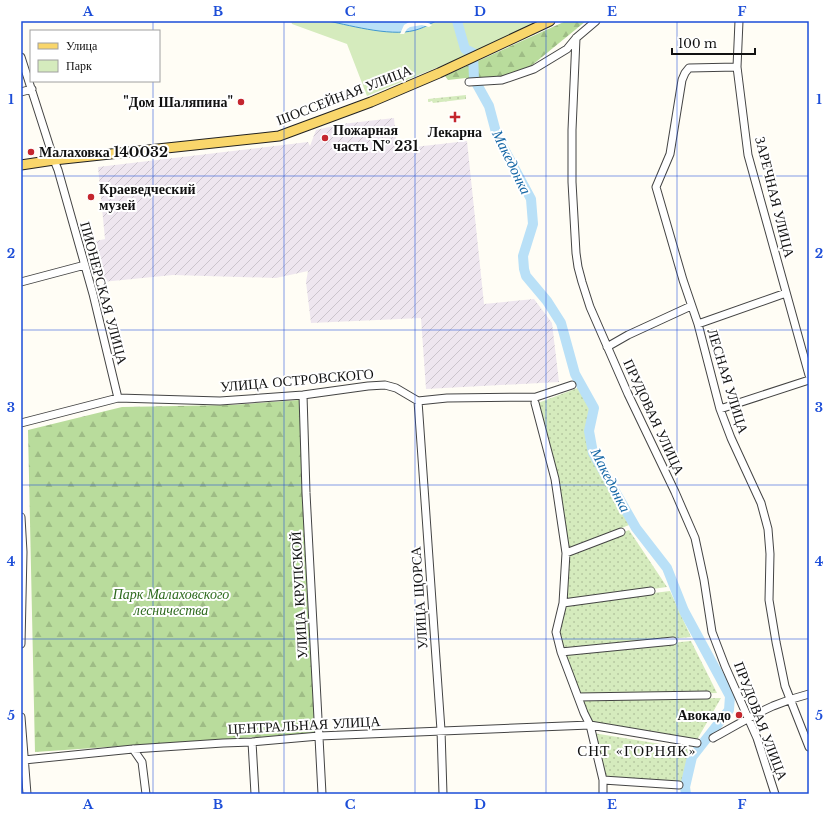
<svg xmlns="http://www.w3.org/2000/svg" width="830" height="815" viewBox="0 0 830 815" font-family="'Libre Baskerville',serif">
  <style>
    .industrial { fill: url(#industrial-furrows) }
    .grass { fill: url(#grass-dots) }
    .forest { fill: url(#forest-firs) }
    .park { fill: #d5ebbd }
    .water { fill: #b9e0f7; stroke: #3f96cf }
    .pier { fill: #fffdf5 }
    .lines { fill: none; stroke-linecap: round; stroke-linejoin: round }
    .river { stroke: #b9e0f7; stroke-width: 10 }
    .minor-casing { stroke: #444; stroke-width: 9 }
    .major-casing { stroke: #222; stroke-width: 11 }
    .minor { stroke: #fff; stroke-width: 7 }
    .major { stroke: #f9d66b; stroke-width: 9 }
    .grid { fill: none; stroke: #1d4ed8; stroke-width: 1; stroke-opacity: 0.55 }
    .poi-dot { fill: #c4262e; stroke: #fff; stroke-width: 1.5 }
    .labels { text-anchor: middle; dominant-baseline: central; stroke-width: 4; stroke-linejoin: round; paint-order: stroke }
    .street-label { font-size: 14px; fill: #111; stroke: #fff }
    .poi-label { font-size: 14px; font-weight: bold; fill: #111; stroke: #fff; text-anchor: start }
    .park-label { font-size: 14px; font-style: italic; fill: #2f6b1f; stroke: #fff }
    .water-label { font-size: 15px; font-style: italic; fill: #1768a6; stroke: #fff }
    .neighbourhood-label { font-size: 15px; letter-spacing: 1px; fill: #111; stroke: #fff }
    .neatline { fill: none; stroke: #1d4ed8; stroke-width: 1.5 }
    .grid-label { font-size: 13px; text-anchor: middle; font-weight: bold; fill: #1d4ed8 }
  </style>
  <defs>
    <pattern id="industrial-furrows" width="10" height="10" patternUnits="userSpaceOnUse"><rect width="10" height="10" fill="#eee6ef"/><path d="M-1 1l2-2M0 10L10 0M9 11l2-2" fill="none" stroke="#cbc4cc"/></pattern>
    <pattern id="grass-dots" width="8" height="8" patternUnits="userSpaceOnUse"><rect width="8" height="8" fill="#d5ebbd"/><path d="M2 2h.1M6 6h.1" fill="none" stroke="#b6c8a1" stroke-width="1.8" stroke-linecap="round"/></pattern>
    <pattern id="forest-firs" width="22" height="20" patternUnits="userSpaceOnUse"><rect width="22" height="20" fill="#b9dc9c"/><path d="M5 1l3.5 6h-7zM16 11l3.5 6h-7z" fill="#9ebc85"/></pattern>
  </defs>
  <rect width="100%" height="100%" fill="#fffdf5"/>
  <path class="industrial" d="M394 118 397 149 467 141 484 304 534 299 552 323 559 382 426 389 421 318 311 323 306 282 308 271 276 278 173 275 102 282 96 241 105 239 98 167 308 142 310 146 316 130 342 124Z"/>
  <path class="grass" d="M466 95V99L433 103 432 101 428 102V99Z
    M580 387 592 408 587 431 591 454 629 525 567 551 538 403Z
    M629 530 667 587 565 601 568 554Z
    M670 591 691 637 563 649 559 632 564 604Z
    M691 641 717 693 580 696 564 653Z
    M721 698 694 745 592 728 581 701Z
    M593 733 679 747 692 750 683 786 605 782Z"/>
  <path class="forest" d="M566 21H586L531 66 500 77 469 79 466 78 448 80 445 76Z
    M299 400 316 733 35 752 28 430 122 407 231 405Z"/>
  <path class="park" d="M291 21H328L382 31 418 30 436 21H542L473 53 367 96 347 44 292 24Z"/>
  <path class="water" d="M328 21H436C430 24 425 27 419 29 395 38 353 26 328 21Z"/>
  <path class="pier" d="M411 21H424L432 25 429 27 422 25 410 27 407 29 404 34H400L404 25Z"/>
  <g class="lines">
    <path class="river" d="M457 21 465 49 473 53 474 79 489 106 497 136 531 199 533 224 523 256 524 269 526 276 547 301 561 323 575 374 594 408 589 431 593 453 636 528 667 568 684 611 730 696 729 710 692 757 685 787 686 794"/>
    <g class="minor-casing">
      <path id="minor" d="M739 21 737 67 748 155 809 375
        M576 38 572 130V182L576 253 578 267 582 282 590 307 628 394 675 492 695 538 704 580 712 632 725 666 757 738 775 794
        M21 57 54 160 58 170 93 294 118 398
        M737 67 689 68 685 73 682 80 670 154 656 187 683 280 698 324 720 409 731 438 761 503 768 529 770 554 769 600 776 642 785 686 809 747
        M469 82 502 80 534 69 567 49 576 38 596 21
        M21 92 32 89
        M21 282 85 265
        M698 324 786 293
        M607 347 628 335 691 306
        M303 395 306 493 322 794
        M418 401 441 730 443 794
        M535 403 555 479 566 553 563 603 556 632 561 652 584 713 590 725 603 780V794
        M720 409 809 380
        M21 423 118 398 220 401 303 395 368 386 385 385 396 388 418 401 447 398 536 397 572 385
        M21 517 23 552 21 644
        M566 553 621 532
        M563 603 651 591
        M561 652 673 641
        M578 697 707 695
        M21 717 27 794
        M713 738C733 727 753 715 773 706 785 701 797 697 809 694
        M252 742 255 794
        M133 749 142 762 146 794
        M21 757 24 760 133 749 223 743 252 742 319 736 590 725 697 743
        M603 780 679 785"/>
    </g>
    <g class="major-casing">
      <path id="major" d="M21 165 54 160 279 136 371 102 439 73 550 21"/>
    </g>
    <use href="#minor" class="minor"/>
    <use href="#major" class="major"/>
  </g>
  <path class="grid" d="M153 21V31M284 21V794M415 21V794M546 21V794M677 21V794M153 81V794M21 176H809M21 330H809M21 485H809M21 639H809"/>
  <g class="poi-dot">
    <circle cx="241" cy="102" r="4"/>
    <path d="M453 111h4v4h4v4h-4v4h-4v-4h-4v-4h4z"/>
    <circle cx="325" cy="138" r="4"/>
    <circle cx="31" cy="152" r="4"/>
    <circle cx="91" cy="197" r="4"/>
    <circle cx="739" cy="715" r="4"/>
  </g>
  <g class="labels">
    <g class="street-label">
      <text transform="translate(344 95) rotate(-21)">ШОССЕЙНАЯ УЛИЦА</text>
      <text transform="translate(775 197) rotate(76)">ЗАРЕЧНАЯ УЛИЦА</text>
      <text transform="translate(104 293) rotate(75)">ПИОНЕРСКАЯ УЛИЦА</text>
      <text transform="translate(297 380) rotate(-5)">УЛИЦА ОСТРОВСКОГО</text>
      <text transform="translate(728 381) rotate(73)">ЛЕСНАЯ УЛИЦА</text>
      <text transform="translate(654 417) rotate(65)">ПРУДОВАЯ УЛИЦА</text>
      <text transform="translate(299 595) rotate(-93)">УЛИЦА КРУПСКОЙ</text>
      <text transform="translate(419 598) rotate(-94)">УЛИЦА ЩОРСА</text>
      <text transform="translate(761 721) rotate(69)">ПРУДОВАЯ УЛИЦА</text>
      <text transform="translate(304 725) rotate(-3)">ЦЕНТРАЛЬНАЯ УЛИЦА</text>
    </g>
    <g class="poi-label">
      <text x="233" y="102" text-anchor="end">"Дом Шаляпина"</text>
      <text x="333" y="130">Пожарная<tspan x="333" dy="16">часть № 231</tspan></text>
      <text x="455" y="132" text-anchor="middle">Лекарна</text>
      <text x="39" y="152">Малаховка 140032</text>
      <text x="99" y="189">Краеведческий<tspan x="99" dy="16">музей</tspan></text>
      <text x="731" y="715" text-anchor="end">Авокадо</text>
    </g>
    <g class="park-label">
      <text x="171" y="594">Парк Малаховского<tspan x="171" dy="16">лесничества</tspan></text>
    </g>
    <g class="water-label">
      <text transform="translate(512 162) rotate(64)">Македонка</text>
      <text transform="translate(611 480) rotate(63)">Македонка</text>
    </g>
    <g class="neighbourhood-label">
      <text x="637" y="750">СНТ «ГОРНЯК»</text>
    </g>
  </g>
  <rect width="830" height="815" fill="none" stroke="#ffffff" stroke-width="44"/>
  <rect x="30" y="30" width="130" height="52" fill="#ffffff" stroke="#a0a0a0"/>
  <rect x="38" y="43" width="20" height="6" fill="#f9d66b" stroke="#a0a0a0"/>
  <text x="66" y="50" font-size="12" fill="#111111">Улица</text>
  <rect x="38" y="60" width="20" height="12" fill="#d5ebbd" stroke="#a0a0a0"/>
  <text x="66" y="70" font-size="12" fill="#111111">Парк</text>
  <path d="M672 48v6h83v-6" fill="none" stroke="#111111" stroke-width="2"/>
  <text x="678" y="48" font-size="12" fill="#111111" stroke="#ffffff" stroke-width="3" paint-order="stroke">100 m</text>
  <rect x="22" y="22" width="786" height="771" class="neatline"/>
  <g class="grid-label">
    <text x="88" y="16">A</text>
    <text x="218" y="16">B</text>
    <text x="350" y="16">C</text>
    <text x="480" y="16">D</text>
    <text x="612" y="16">E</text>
    <text x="742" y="16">F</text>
    <text x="11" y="104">1</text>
    <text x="819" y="104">1</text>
    <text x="11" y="258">2</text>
    <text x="819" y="258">2</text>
    <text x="11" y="412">3</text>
    <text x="819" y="412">3</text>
    <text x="11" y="566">4</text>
    <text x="819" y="566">4</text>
    <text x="11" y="720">5</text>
    <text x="819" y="720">5</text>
    <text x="88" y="809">A</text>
    <text x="218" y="809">B</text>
    <text x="350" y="809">C</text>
    <text x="480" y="809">D</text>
    <text x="612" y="809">E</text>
    <text x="742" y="809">F</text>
  </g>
</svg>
